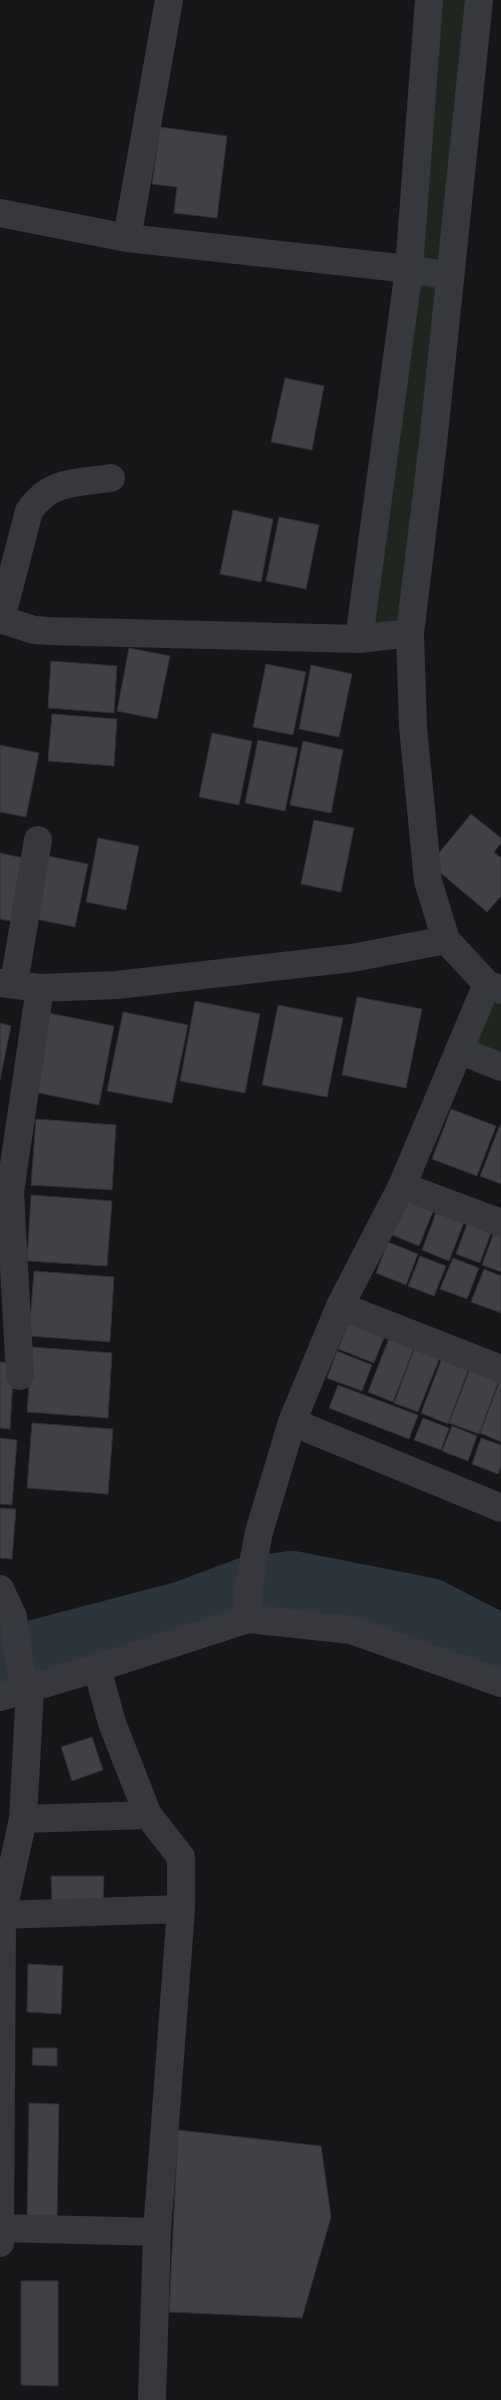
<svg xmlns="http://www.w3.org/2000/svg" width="501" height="2400" viewBox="0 0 501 2400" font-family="'Work Sans',sans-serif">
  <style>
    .green { fill: #1e261f }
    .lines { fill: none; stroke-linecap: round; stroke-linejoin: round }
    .river { stroke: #2c353c; stroke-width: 64 }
    .building { fill: #404145; stroke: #303034 }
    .minor { stroke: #37383d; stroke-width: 28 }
  </style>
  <rect width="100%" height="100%" fill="#161618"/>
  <path class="green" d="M429 0H478L410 633 359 639Z
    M501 990V1067L459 1050Z
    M292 1583 429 1610 501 1647V1683L389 1641 248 1619 0 1697V1661L184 1613 248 1589Z"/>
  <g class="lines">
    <path class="river" d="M0 1661 184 1613 248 1589 292 1583 429 1610 501 1647"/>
  </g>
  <path class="building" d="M160 127 227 136 217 218 174 213 177 187 152 184Z
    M285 378 324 386 312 450 271 442Z
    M233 510 273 519 261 582 220 574Z
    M279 517 319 525 306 589 266 581Z
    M129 648 170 656 157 719 117 711Z
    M51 661 117 666 114 713 48 708Z
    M266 664 306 672 293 735 253 727Z
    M311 665 352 674 339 737 299 729Z
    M52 714 117 719 114 766 48 761Z
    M212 733 252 741 239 805 199 797Z
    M258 740 298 748 285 811 245 803Z
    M303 741 343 750 331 813 290 805Z
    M0 745 39 753 26 817 0 812Z
    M471 814 501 838V843L494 852 501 858V896L487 912 430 864Z
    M314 820 354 828 341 892 301 884Z
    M98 838 139 846 126 910 86 902Z
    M0 853 33 860 21 923 0 919Z
    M48 856 88 864 75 927 35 919Z
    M357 997 422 1009 406 1088 342 1075Z
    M195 1001 260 1014 245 1093 180 1081Z
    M278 1005 343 1018 327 1097 262 1085Z
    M123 1012 188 1025 172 1103 107 1091Z
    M49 1013 114 1026 99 1105 34 1092Z
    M0 1023 11 1026 0 1080Z
    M451 1109 496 1126 477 1176 432 1159Z
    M36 1119 116 1125 112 1190 31 1185Z
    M500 1125H501V1184L480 1176Z
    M408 1193 436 1204 419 1246 392 1235Z
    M31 1195 112 1201 107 1266 27 1261Z
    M438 1207 466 1217 449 1261 422 1250Z
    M471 1213 495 1222 480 1263 456 1254Z
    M497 1224 501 1226V1272L482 1265Z
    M388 1242 418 1254 406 1285 376 1273Z
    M420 1256 446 1266 434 1296 408 1286Z
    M453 1258 479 1268 467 1299 440 1289Z
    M484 1269 501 1276V1313L471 1302Z
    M34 1271 114 1277 110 1342 29 1336Z
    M351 1316 387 1330 374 1363 338 1349Z
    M391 1333 416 1343 393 1402 368 1392Z
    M32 1347 112 1353 108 1418 27 1412Z
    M415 1347 440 1357 418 1412 394 1403Z
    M337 1351 372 1365 362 1391 327 1378Z
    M442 1358 469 1368 448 1424 421 1413Z
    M0 1362 14 1363 10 1429 0 1428Z
    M470 1369 499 1380 479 1434 449 1423Z
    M500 1380 501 1381V1442L480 1433Z
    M338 1385 418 1415 409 1439 329 1408Z
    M423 1418 449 1428 441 1450 414 1440Z
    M32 1423 113 1429 108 1494 27 1488Z
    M452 1426 477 1436 468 1461 442 1451Z
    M0 1438 17 1440 12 1505 0 1504Z
    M481 1438 501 1445V1466L498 1474 472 1464Z
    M0 1508 16 1509 12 1559 0 1558Z
    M92 1737 103 1770 72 1781 61 1747Z
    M51 1876H104L103 1903H52Z
    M28 1964 63 1966 61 2014 27 2012Z
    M33 2048H57V2066L32 2065Z
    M29 2103 59 2104 57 2219 27 2218Z
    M178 2130 321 2146 331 2217 302 2318 169 2312Z
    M21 2281H58V2386L21 2385Z"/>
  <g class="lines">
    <path class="minor" d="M479 0 433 443 410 633 413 727 428 881 446 940 487 984 501 990
      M0 213 127 238 409 269 450 276
      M127 238 169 0
      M0 619 34 630 48 631 359 639 410 633
      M1 619 29 511C50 480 77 483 111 478
      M359 639 409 269 429 0
      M0 983 40 988 117 985 352 958 446 940
      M14 983 38 840
      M459 1050 501 1067
      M402 1186 501 1223
      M340 1306 501 1369
      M20 1376 10 1192 40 988
      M292 1422 501 1508
      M0 1589 13 1617 20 1669 30 1688 23 1819 2 1915 0 2243
      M248 1619V1589L259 1532 292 1422 340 1306 402 1186 487 984
      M97 1668 112 1723 148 1815 181 1857V1909L157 2232 152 2400
      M0 1697 97 1668 248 1619 351 1630 501 1683
      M23 1819 148 1815
      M0 1915 181 1909
      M0 2228 157 2232"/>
  </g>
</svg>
